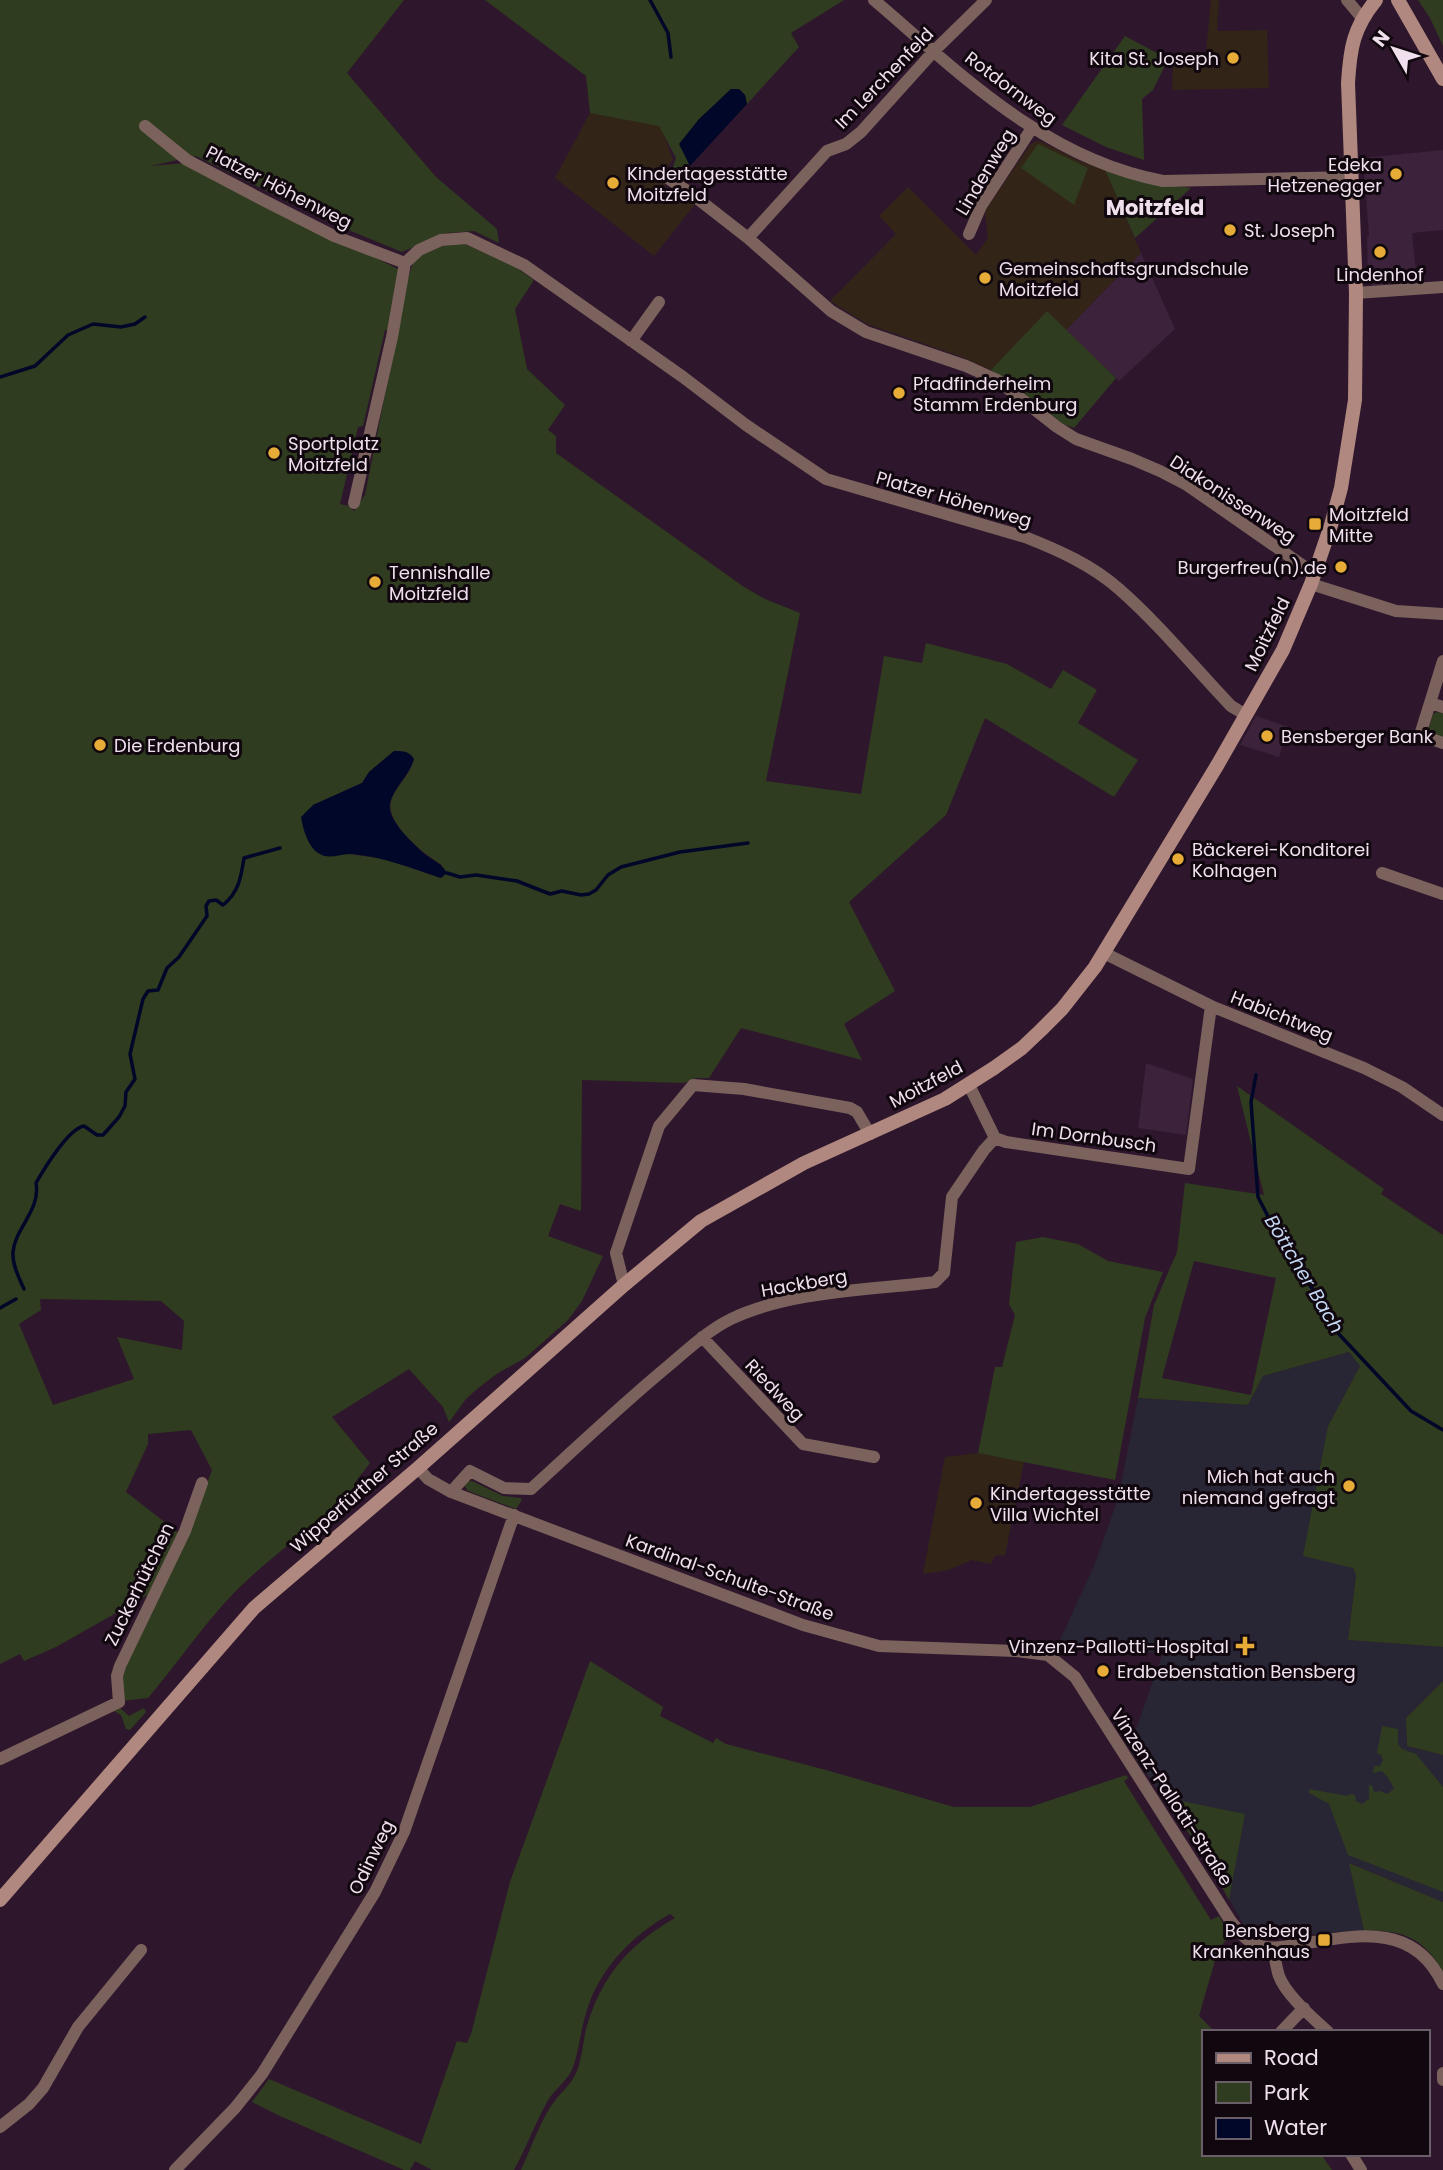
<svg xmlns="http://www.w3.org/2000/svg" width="1443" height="2170" viewBox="0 0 1443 2170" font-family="Poppins,sans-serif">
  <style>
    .built { fill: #3c223a }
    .education { fill: #322518 }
    .medical { fill: #282535 }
    .green { fill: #303c1f; fill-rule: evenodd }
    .water { fill: #000729 }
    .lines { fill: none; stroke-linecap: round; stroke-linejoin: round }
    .stream { stroke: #000729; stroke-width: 3.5 }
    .street { stroke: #7c625d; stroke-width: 12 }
    .secondary { stroke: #b0887f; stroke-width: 14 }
    .poi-dot { fill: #e7ac37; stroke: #10070f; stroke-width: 2.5 }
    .labels { text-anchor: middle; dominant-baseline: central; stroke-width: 6; stroke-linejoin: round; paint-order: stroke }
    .poi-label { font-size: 18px; fill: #f0e0ee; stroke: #10070f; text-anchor: start }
    .street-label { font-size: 18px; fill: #f0e0ee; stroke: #10070f }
    .water-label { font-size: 19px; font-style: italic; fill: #c5d8f3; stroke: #10070f }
    .quarter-label { font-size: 21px; font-weight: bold; fill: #f0e0ee; stroke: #10070f }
  </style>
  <rect width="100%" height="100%" fill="#2e172c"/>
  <path class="built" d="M1443 150V230L1412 233 1417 282 1373 286 1368 282 1367 237 1369 236 1363 158Z
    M1141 253 1175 329 1119 381 1066 330Z
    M1256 716 1288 727 1279 757 1240 745Z
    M1146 1063 1193 1079 1186 1135 1138 1128Z"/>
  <path class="education" d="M1211 0H1219L1217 31 1267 30 1269 88 1172 90 1173 64 1205 63Z
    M590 113 660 125 673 159 666 170 665 188 680 201 686 195 696 203 654 256 555 178Z
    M1036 141 1042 142 1080 161 1105 170 1141 253 1066 330 1047 312 991 370 959 356 867 324 830 301 896 234 879 216 908 187 976 255 988 238 985 211 1030 145Z
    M978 1453 1024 1462 1005 1555 995 1556 991 1564 972 1560 948 1570 923 1574 945 1457Z"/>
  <path class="medical" d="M1349 1352 1360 1366 1328 1426 1353 1567 1356 1575 1348 1640 1443 1647V1681L1406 1718 1407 1746 1443 1755V1902L1350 1863 1364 1931 1263 1938 1256 1935 1245 1927 1211 1867 1214 1865 1208 1855 1205 1856 1129 1749 1163 1653 1067 1649 1058 1644 1094 1566 1118 1499 1138 1398 1248 1405 1263 1376Z"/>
  <path class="green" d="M0 0H404L347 73 436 177 497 229 499 243 474 231 447 233 402 252 329 222 196 156 150 166 185 163 400 270 388 330H385L363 426 358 427 340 504 349 506 354 511 365 495 408 278 413 263 419 256 442 246 463 243 514 266 534 280 515 309 527 369 565 405 548 430 556 436V453L744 587 765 599 800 613 766 781 861 794 884 656 922 663 926 643 1007 664 1051 689 1063 670 1097 690 1078 723 1138 760 1114 797 985 718 946 815 849 902 895 991 844 1024 862 1060 741 1028 709 1078H696L684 1083 582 1080 581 1211 560 1204 548 1236 603 1256 582 1301 568 1320 525 1358 498 1373 477 1389 466 1399 449 1422 443 1407 409 1369 332 1417 370 1463 356 1481 353 1495C306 1532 253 1568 215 1614 192 1641 171 1671 148 1698L121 1701 120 1675 190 1528 212 1470 191 1430 148 1434V1444L126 1492 180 1534 153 1592 56 1647 24 1661 20 1654 0 1664ZM394 751C403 751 409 751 414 759 410 775 398 784 392 798 382 822 424 854 442 865L440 878 385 859 349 854 313 805 362 783 369 772ZM40 1299 161 1301 184 1321 182 1350 117 1337 134 1379 53 1405 19 1324 41 1310Z
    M485 0H844L791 33 799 47 747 104 745 95 739 89H731L700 119 680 144 690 166 683 175 669 179 676 158 659 126 590 113 586 76Z
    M1418 0H1443V46L1430 18Z
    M1125 36 1168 59 1153 90 1142 99 1144 160 1106 147 1062 125Z
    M1038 144 1088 168 1074 205 1021 168Z
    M1105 170 1175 186 1191 188 1135 238Z
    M1047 311 1116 378 1074 428 1063 424 991 370Z
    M1437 712 1443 713V738L1428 731 1433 714Z
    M1237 1086 1384 1189 1381 1194 1443 1235V1647L1348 1640 1356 1575 1353 1568 1303 1556 1328 1426 1360 1366 1349 1352 1263 1376 1248 1405 1138 1398 1154 1305 1177 1252 1185 1183 1264 1195ZM1194 1261 1276 1278 1251 1395 1162 1378Z
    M1043 1237 1078 1244 1108 1261 1163 1272 1145 1318 1115 1480 978 1453 995 1367H1002L1015 1315 1009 1304 1016 1242Z
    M472 1481 503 1496 520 1498 522 1500 516 1509 468 1491 464 1485 466 1482Z
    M590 1661 663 1707 660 1716 713 1743 716 1738 726 1744 826 1770 954 1807H1030L1126 1775 1128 1778 1124 1781 1211 1920 1219 1916 1230 1935 1218 1950 1199 2016 1215 2032H1203V2154H1312L1323 2157 1332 2170H521C530 2151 542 2117 554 2102 562 2091 572 2084 577 2071 582 2058 583 2043 586 2029 601 1977 628 1945 675 1918L670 1914C634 1934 603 1965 589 2004 581 2025 580 2047 573 2067 568 2081 554 2089 547 2102 535 2124 526 2148 514 2170H432L415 2161 410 2170H404L280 2116 252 2102 269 2079 421 2144 457 2041 467 2043 471 2034 510 1882Z
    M1443 1681V1755L1407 1746 1406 1718Z
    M120 1708 129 1716 144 1708 146 1712 130 1730 126 1729 121 1715 114 1711Z
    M1382 1726 1398 1729V1744L1402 1749 1416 1754 1443 1787V1892L1348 1855 1329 1804 1309 1793V1789L1348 1796 1349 1794 1355 1795 1356 1801 1362 1804 1369 1799V1785H1372L1374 1792 1380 1791 1387 1794 1394 1789C1392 1783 1387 1776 1382 1771L1373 1773 1374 1766H1380L1383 1760 1381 1755 1377 1753Z
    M1177 1800 1245 1814 1229 1900 1211 1867 1214 1865 1208 1855 1205 1856 1168 1804Z
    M1349 1863 1443 1902V1971C1423 1938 1402 1929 1364 1931Z"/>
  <path class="water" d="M731 89H739L745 95 747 104 690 166 679 144 699 119Z
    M394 751C403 751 409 751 414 759 409 776 394 787 390 803 386 819 411 841 422 852 431 860 441 862 447 873L441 878C412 868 383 857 352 854 342 853 329 860 320 854 308 848 303 829 301 817L313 805 362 783 369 772Z"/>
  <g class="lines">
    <path class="stream" d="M650 0 668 33 671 57
      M0 377 35 366 68 335 93 324 121 327 135 324 145 317
      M447 873 460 877 476 875 517 881 550 894 562 891 581 895 589 894 596 890 608 875 621 867 680 852 748 843
      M1256 1075 1251 1102 1258 1197 1290 1259 1314 1291 1336 1331 1411 1411 1443 1430
      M24 1289C19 1278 12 1264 13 1252 15 1228 41 1210 36 1183 44 1169 68 1129 84 1126L97 1135H103L119 1117 125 1106 126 1092 135 1079 130 1054 143 999 148 991 158 990 167 968 179 957 207 916 206 906 209 901 216 900 223 905C239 892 241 877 244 858L280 848
      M0 1308 16 1299"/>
    <path class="street" d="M874 0C962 75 1045 159 1163 181L1352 177
      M1347 0 1362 18
      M145 126 187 160 263 200 334 236 405 263
      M669 179 689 192 748 238 831 311 866 332 966 366 997 380 1057 427 1076 439 1132 459 1160 471 1187 485 1315 574
      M969 234 981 206 1032 128
      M748 238 827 151 846 144 861 132 934 51 986 0
      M1356 293 1443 287
      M631 341 659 302
      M354 503 392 337 405 263 419 250 441 240 467 238 524 265 683 377 746 425 826 479 1025 537C1058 550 1092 565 1119 589 1159 624 1194 667 1231 706L1246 715
      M1311 584 1396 611 1443 614
      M1443 661 1430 703 1443 707
      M1430 703 1420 735 1443 743
      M1382 873 1443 894
      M1104 953 1211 1006 1364 1068 1402 1087 1443 1115
      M969 1085 995 1138
      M995 1138 1006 1142 1189 1169 1211 1006
      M624 1285 616 1253 659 1126 693 1085 744 1089 850 1108 857 1112 870 1134
      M702 1337 803 1444 874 1457
      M418 1468 428 1479 451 1492 803 1625 879 1646 1016 1651 1048 1655 1075 1677 1230 1920C1237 1929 1243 1938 1253 1943 1268 1951 1285 1946 1301 1944 1357 1935 1414 1922 1443 1984
      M451 1492 470 1471 504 1488 531 1489C576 1448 620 1406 667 1367 687 1350 707 1331 731 1319 789 1291 871 1290 935 1282L944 1273 952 1197 984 1150 995 1138
      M0 1759 119 1702 117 1676 120 1666 185 1531 202 1483
      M1273 1948C1275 1957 1276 1967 1279 1976 1286 1995 1313 2018 1328 2032
      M1281 2032 1304 2008
      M1443 2073V2080
      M0 2127 29 2104 43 2088 78 2027 141 1950
      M1351 2154 1361 2170
      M175 2170 235 2108 262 2074 375 1892 404 1832 514 1515"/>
    <path class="secondary" d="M1398 0 1443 79
      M0 1900 254 1608 418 1468 624 1285 701 1221 804 1163 945 1099 994 1068 1022 1048 1041 1030 1062 1009 1095 967 1218 764 1283 650 1311 584 1331 525 1341 488 1355 400 1356 293 1348 83C1350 49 1353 28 1376 0"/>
  </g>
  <g class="poi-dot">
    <circle cx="1233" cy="58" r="7"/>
    <circle cx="1396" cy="174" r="7"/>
    <circle cx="613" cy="183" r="7"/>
    <circle cx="1230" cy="230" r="7"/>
    <circle cx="1380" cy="252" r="7"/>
    <circle cx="985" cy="278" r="7"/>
    <circle cx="899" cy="393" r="7"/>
    <circle cx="274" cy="453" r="7"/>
    <rect x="1308" y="517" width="14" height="14" rx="3.5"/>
    <circle cx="1341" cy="567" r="7"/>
    <circle cx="375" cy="582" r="7"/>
    <circle cx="1267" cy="736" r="7"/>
    <circle cx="100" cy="745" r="7"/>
    <circle cx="1178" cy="859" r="7"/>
    <circle cx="1349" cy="1486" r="7"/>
    <circle cx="976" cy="1503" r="7"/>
    <path d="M1241.5 1635.5h7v7h7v7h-7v7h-7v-7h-7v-7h7z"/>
    <circle cx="1103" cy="1671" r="7"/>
    <rect x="1317" y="1933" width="14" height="14" rx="3.5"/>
  </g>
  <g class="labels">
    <g class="poi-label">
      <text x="1219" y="58" text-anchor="end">Kita St. Joseph</text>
      <text x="1382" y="164" text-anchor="end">Edeka<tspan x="1382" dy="21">Hetzenegger</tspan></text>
      <text x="627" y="173">Kindertagesstätte<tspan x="627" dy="21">Moitzfeld</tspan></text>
      <text x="1244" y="230">St. Joseph</text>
      <text x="999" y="268">Gemeinschaftsgrundschule<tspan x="999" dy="21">Moitzfeld</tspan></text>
      <text x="1380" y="274" text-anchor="middle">Lindenhof</text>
      <text x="913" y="383">Pfadfinderheim<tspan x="913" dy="21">Stamm Erdenburg</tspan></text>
      <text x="288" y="443">Sportplatz<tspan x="288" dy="21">Moitzfeld</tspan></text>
      <text x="1329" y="514">Moitzfeld<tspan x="1329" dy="21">Mitte</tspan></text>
      <text x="1327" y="567" text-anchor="end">Burgerfreu(n).de</text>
      <text x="389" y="572">Tennishalle<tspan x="389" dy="21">Moitzfeld</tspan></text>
      <text x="1281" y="736">Bensberger Bank</text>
      <text x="114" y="745">Die Erdenburg</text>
      <text x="1192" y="849">Bäckerei-Konditorei<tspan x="1192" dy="21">Kolhagen</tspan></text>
      <text x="1335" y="1476" text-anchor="end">Mich hat auch<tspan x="1335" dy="21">niemand gefragt</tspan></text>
      <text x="990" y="1493">Kindertagesstätte<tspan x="990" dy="21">Villa Wichtel</tspan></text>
      <text x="1229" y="1646" text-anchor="end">Vinzenz-Pallotti-Hospital</text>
      <text x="1117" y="1671">Erdbebenstation Bensberg</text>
      <text x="1310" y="1930" text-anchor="end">Bensberg<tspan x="1310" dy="21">Krankenhaus</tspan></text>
    </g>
    <g class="street-label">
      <text transform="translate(884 78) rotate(-46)">Im Lerchenfeld</text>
      <text transform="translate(1011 88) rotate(37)">Rotdornweg</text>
      <text transform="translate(985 172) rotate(-59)">Lindenweg</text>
      <text transform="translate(279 187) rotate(27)">Platzer Höhenweg</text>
      <text transform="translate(954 499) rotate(16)">Platzer Höhenweg</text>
      <text transform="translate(1233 499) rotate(33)">Diakonissenweg</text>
      <text transform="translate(1267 634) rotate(-64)">Moitzfeld</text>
      <text transform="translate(1282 1016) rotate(22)">Habichtweg</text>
      <text transform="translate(926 1084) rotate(-28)">Moitzfeld</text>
      <text transform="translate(1094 1137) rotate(8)">Im Dornbusch</text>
      <text transform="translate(804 1283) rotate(-10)">Hackberg</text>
      <text transform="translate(775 1390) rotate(47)">Riedweg</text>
      <text transform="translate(364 1487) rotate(-41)">Wipperfürther Straße</text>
      <text transform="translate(730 1577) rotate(20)">Kardinal-Schulte-Straße</text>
      <text transform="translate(139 1584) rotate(-64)">Zuckerhütchen</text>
      <text transform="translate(1172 1797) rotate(57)">Vinzenz-Pallotti-Straße</text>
      <text transform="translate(371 1857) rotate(-64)">Odinweg</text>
    </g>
    <g class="water-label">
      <text transform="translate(1304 1274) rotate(59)">Böttcher Bach</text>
    </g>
    <g class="quarter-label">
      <text x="1155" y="207">Moitzfeld</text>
    </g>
  </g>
  <rect x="1202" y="2030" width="228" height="126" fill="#10070f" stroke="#6a5e68" stroke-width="2"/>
  <rect x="1216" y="2053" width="35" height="10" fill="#b0887f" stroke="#6a5e68" stroke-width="2"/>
  <text x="1264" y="2065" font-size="21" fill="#f0e0ee">Road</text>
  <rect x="1216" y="2082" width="35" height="21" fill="#303c1f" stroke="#6a5e68" stroke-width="2"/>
  <text x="1264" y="2100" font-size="21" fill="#f0e0ee">Park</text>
  <rect x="1216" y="2118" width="35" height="21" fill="#000729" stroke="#6a5e68" stroke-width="2"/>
  <text x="1264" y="2135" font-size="21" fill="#f0e0ee">Water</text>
  <g transform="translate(1394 49) rotate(309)" stroke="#10070f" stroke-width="5" paint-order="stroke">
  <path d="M0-5L12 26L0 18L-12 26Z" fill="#f0e0ee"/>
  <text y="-10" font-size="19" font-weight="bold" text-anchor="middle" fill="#f0e0ee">N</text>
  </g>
</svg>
